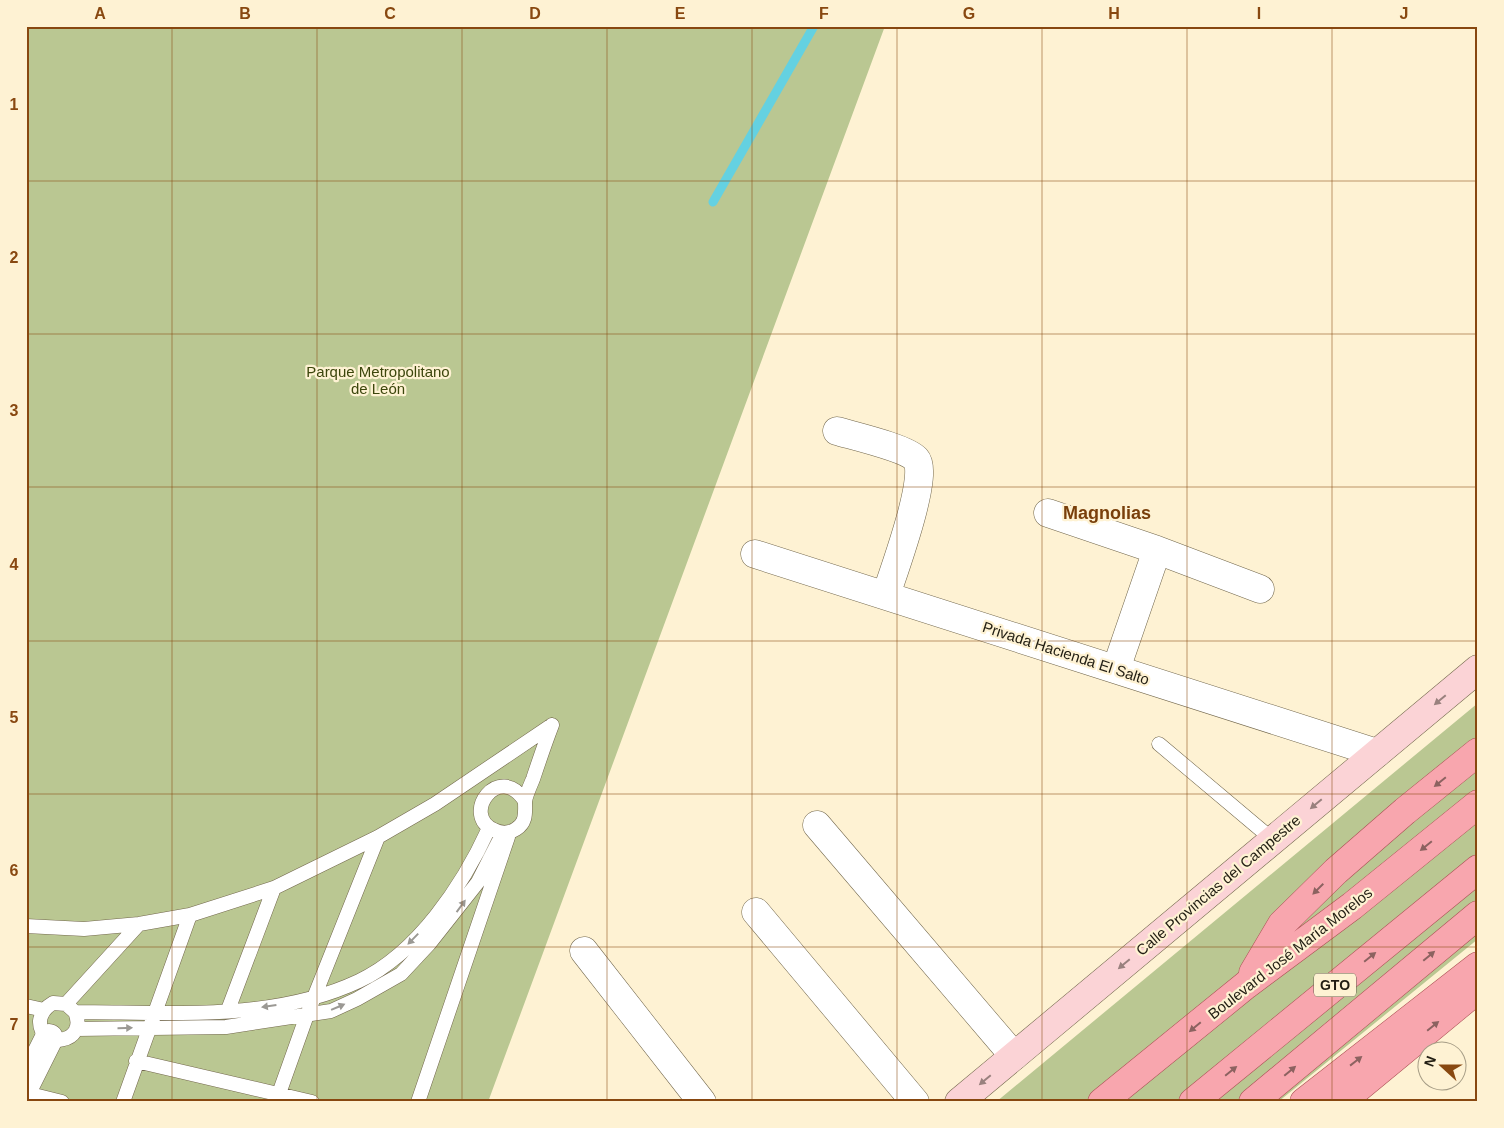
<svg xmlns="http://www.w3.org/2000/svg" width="1504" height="1128" viewBox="0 0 1504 1128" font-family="Arial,sans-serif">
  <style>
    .green { fill: #bac792 }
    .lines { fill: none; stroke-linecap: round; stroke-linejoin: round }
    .stream { stroke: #64d1e1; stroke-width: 9 }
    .lane-casing { stroke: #72674c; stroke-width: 15 }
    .street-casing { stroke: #72674c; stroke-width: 29 }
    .secondary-casing { stroke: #72674c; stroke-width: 29 }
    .primary-casing { stroke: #aa5054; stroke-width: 29 }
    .lane { stroke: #fff; stroke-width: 14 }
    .street { stroke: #fff; stroke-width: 28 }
    .secondary { stroke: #fbd3d6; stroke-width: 28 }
    .primary { stroke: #f8a6ae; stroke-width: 28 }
    .oneway { fill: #99817e }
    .oneway2 { fill: #8c6260 }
    .oneway3 { fill: #9b9994 }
    .grid { fill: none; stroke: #884810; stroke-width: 1; stroke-opacity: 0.55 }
    .labels { text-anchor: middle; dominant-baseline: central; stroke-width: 4.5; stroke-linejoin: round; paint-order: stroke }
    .shield { fill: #fef2d3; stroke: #635d4c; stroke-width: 1 }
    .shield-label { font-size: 14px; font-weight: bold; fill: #211d12 }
    .park-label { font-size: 15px; fill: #3c460c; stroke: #fef2d3 }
    .street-label { font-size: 15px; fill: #211d12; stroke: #fef2d3 }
    .quarter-label { font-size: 18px; font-weight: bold; fill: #793f0b; stroke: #fef2d3 }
    .neatline { fill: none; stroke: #884810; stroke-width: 2 }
    .grid-label { font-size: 16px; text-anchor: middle; font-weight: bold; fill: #884810 }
  </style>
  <rect width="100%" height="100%" fill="#fef2d3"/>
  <path class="green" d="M26 26H885L488 1102H26Z
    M1478 703V939L1278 1102H1265L1375 988 1238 1102H996Z"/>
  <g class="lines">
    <path class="stream" d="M713 202 814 26"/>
    <g class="lane-casing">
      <path id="lane" d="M1159 744 1273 840
        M525 801C499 761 460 815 494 830 502 834 510 833 516 829 527 822 525 812 525 801 526 795 530 786 533 779 539 761 545 743 552 725
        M26 926 84 929 139 924 190 915 274 888 378 837 435 804 552 725
        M66 1004 139 924
        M26 1006 44 1010
        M228 1010 274 888
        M75 1012C89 1044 39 1050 40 1021 41 1012 46 1007 53 1003L66 1004 75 1012C168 1012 272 1022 359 981 418 953 463 885 489 828
        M76 1029 226 1027 331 1011 357 999 401 974 429 944 478 882 503 833
        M136 1061 312 1102
        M26 1093 62 1102
        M123 1102 190 915
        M276 1102 307 1015 378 837
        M418 1102 508 837"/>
    </g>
    <g class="street-casing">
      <path id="street" d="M837 431C854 436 906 448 916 459 930 474 893 573 886 595
        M1048 513 1157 550 1260 589
        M755 554 1377 753
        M1116 669 1157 550
        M817 825 1014 1056
        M756 912 915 1102
        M584 951 702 1102
        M26 1084 49 1038"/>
    </g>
    <g class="secondary-casing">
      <path id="secondary" d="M959 1102 1478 669"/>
    </g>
    <g class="primary-casing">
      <path id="primary" d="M1253 973 1282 924 1336 871 1405 811 1478 752
        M1102 1102 1246 985 1352 906 1478 804
        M1193 1102 1478 869
        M1253 1102 1478 915
        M1304 1102 1478 966
        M1341 1102 1478 989"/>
    </g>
    <use href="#lane" class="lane"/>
    <use href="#street" class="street"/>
    <use href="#secondary" class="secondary"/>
    <use href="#primary" class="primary"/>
  </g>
  <defs><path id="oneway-solid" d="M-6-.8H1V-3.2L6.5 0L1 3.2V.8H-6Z" transform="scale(1.25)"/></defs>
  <g class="oneway">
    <use href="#oneway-solid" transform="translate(1440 700) rotate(140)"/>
    <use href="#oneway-solid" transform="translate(1316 804) rotate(140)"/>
    <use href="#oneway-solid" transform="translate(1124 964) rotate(140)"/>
    <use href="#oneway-solid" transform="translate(985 1080) rotate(140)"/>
  </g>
  <g class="oneway2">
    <use href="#oneway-solid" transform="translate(1440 782) rotate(141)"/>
    <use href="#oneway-solid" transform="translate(1426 846) rotate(141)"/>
    <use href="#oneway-solid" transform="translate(1318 889) rotate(135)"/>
    <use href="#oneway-solid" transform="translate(1429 956) rotate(-40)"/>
    <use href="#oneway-solid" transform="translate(1370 957) rotate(-39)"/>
    <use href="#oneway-solid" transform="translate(1433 1026) rotate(-39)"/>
    <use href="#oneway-solid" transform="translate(1195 1027) rotate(140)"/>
    <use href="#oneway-solid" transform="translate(1356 1061) rotate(-38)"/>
    <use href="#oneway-solid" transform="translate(1231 1071) rotate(-39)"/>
    <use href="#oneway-solid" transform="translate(1290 1071) rotate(-40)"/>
  </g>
  <g class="oneway3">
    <use href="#oneway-solid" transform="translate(461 906) rotate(-54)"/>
    <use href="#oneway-solid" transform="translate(413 939) rotate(134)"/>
    <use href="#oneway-solid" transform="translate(269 1006) rotate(172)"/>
    <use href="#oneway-solid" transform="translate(338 1007) rotate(-23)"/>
    <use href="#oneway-solid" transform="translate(125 1028) rotate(-1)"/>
  </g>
  <path class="grid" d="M172 26V1102M317 26V1102M462 26V1102M607 26V1102M752 26V1102M897 26V1102M1042 26V1102M1187 26V1102M1332 26V1102M26 181H1478M26 334H1478M26 487H1478M26 641H1478M26 794H1478M26 947H1478"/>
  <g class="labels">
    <rect class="shield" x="1314" y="973.5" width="42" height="23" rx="4"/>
    <g class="shield-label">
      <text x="1335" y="985">GTO</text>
    </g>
    <g class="park-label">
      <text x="378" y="371">Parque Metropolitano<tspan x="378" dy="17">de León</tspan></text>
    </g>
    <g class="street-label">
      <text transform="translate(1066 653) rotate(18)">Privada Hacienda El Salto</text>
      <text transform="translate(1218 885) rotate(-40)">Calle Provincias del Campestre</text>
      <text transform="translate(1290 953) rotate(-38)">Boulevard José María Morelos</text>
    </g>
    <g class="quarter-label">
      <text x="1107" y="513">Magnolias</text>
    </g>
  </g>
  <rect width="1504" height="1128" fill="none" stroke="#fef2d3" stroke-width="55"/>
  <g transform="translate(1442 1066) rotate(291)"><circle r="24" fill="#fef2d3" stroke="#a69d86"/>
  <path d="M0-4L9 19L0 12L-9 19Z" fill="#884810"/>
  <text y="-8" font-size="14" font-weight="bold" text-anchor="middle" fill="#211d12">N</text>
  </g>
  <rect x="28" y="28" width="1448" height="1072" class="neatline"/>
  <g class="grid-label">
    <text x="100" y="19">A</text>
    <text x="245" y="19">B</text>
    <text x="390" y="19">C</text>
    <text x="535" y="19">D</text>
    <text x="680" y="19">E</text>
    <text x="824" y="19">F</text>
    <text x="969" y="19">G</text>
    <text x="1114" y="19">H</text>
    <text x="1259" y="19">I</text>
    <text x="1404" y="19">J</text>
    <text x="14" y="110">1</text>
    <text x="14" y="263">2</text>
    <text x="14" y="416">3</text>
    <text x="14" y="570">4</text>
    <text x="14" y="723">5</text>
    <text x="14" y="876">6</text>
    <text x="14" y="1030">7</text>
  </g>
</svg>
